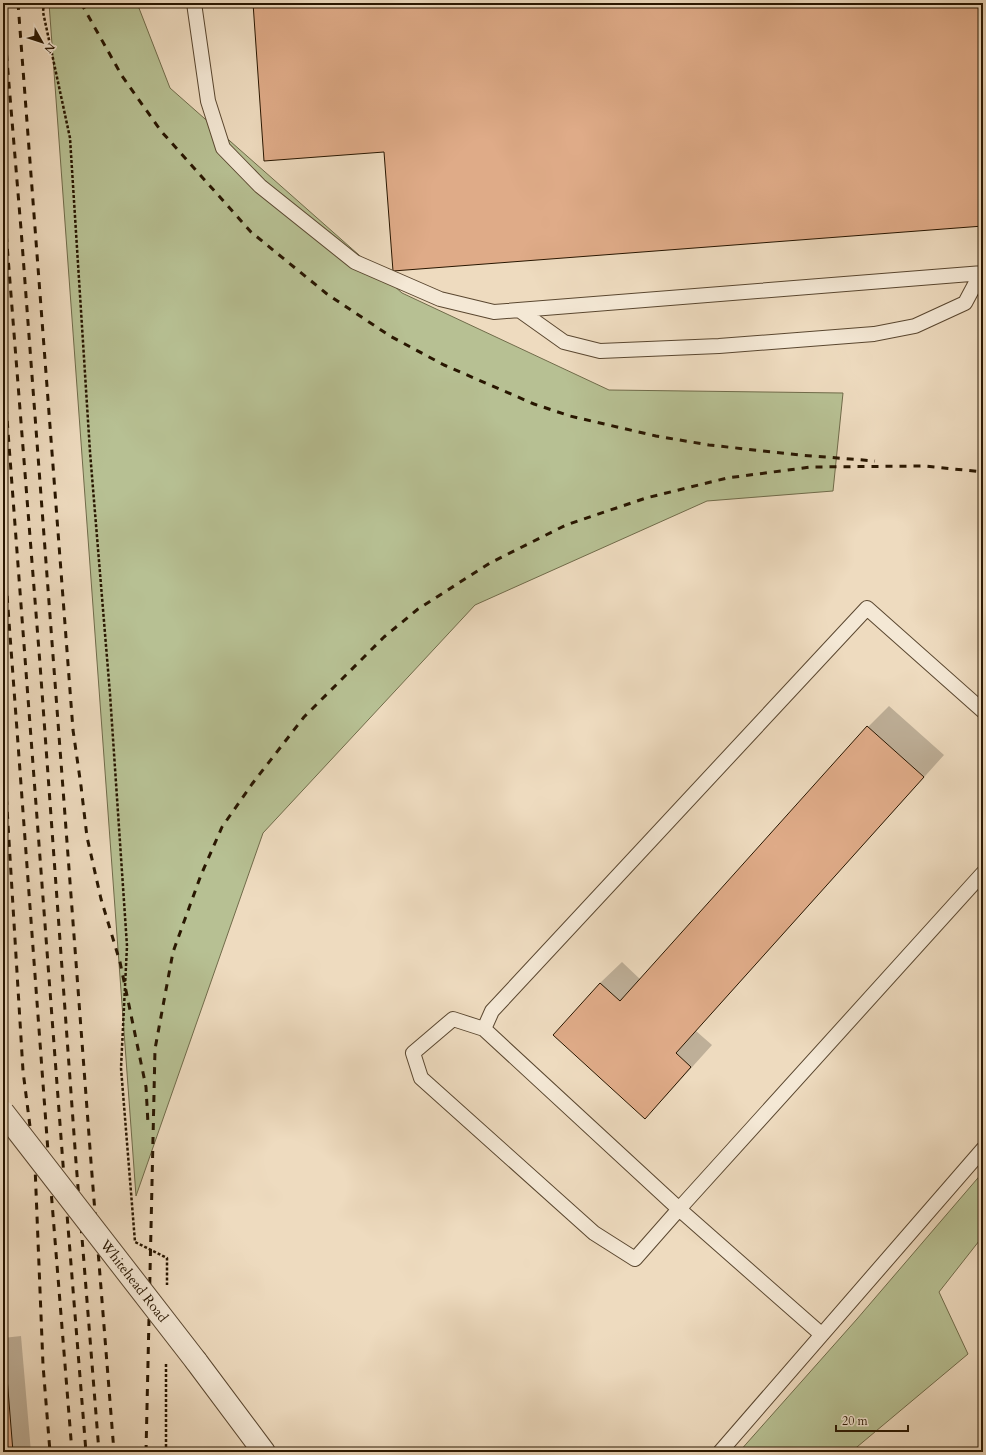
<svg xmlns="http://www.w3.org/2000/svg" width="986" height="1455" viewBox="0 0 986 1455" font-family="Cardo,serif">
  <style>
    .green { fill: #b7c093; stroke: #706b4a }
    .shadow { fill: #0003 }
    .building { fill: #dfab88; stroke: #281600 }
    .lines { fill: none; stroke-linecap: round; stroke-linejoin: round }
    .service-casing { stroke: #5a4730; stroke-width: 16 }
    .tertiary-casing { stroke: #5a4730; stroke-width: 24 }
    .path { stroke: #281600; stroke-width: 2.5; stroke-dasharray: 3 2; stroke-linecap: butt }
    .service { stroke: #f4e8d5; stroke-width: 14 }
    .tertiary { stroke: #f4e8d5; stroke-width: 22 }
    .rail { stroke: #281600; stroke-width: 3; stroke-dasharray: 7 7; stroke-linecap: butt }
    .tertiary-bridge-casing { stroke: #5a4730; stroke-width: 24; stroke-linecap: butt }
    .tertiary-bridge { stroke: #f4e8d5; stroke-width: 22 }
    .labels { text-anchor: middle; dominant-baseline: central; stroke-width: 3.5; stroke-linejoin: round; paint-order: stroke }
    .street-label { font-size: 14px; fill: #281600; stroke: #f4e8d5 }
  </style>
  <rect width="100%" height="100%" fill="#eedbbf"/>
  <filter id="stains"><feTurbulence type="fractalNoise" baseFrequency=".005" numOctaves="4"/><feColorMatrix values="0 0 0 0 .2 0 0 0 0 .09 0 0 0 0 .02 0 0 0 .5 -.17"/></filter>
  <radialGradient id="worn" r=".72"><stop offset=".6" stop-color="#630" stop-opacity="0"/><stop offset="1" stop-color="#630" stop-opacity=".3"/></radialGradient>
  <path class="green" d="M49 3H137L170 88 402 293 609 390 843 393 833 491 707 501 475 605 263 833 136 1196Z
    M983 1172V1236L939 1292 968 1354 851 1452H739L857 1319Z"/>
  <path class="shadow" d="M889 706 944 755 696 1031 712 1045 666 1096 645 1117 600 983 622 962 641 980 868 727Z
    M21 1336 31 1452H3V1338Z"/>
  <path class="building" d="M253 3H983V226L393 271 384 152 264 161Z
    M867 726 924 777 676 1053 691 1067 645 1119 553 1035 600 983 620 1001Z
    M3 1352H5L13 1452H3Z"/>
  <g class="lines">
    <g class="service-casing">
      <path id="service" d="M194 3 208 101 223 148 260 186 355 262 440 299 494 312 983 273
        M519 310 564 342 600 351 719 346 874 334 915 326 965 303 981 273
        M453 1019 484 1029 679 1209 635 1259 594 1233 421 1078 413 1053Z
        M484 1029 492 1011 867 608 983 711
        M821 1334 679 1209 983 873
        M720 1452 983 1149"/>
    </g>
    <g class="tertiary-casing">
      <path id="tertiary" d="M196 1361 264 1452"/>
    </g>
    <path class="path" d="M44 3 43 12 70 138 90 452 110 694 127 946 121 1068 135 1242 167 1258V1285
      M166 1452V1362"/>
    <use href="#service" class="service"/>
    <use href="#tertiary" class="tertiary"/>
    <path class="rail" d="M18 3 73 730 81 786 87 837 101 899 120 962 146 1087 148 1124
      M81 3 122 76 161 131 251 232 327 294 390 336 444 365 534 404 570 416 656 436 709 445 800 455 875 461
      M3 12 21 229 91 1162 114 1452
      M3 193 40 664 76 1162 99 1452
      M980 226 983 232
      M3 365 63 1164 86 1452
      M3 540 49 1165 72 1452
      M3 742 23 1071 35 1166 43 1365 50 1452
      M146 1452 155 1049 173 952 201 875 222 827 252 784 304 717 384 637 418 609 490 563 566 525 646 498 727 478 811 467 925 466 983 472"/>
    <g class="tertiary-bridge-casing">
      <path id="tertiary-bridge" d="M3 1112 196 1361"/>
    </g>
    <use href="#tertiary-bridge" class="tertiary-bridge"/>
  </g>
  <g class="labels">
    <g class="street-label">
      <text transform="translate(134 1281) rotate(52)">Whitehead Road</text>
    </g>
  </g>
  <rect width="986" height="1455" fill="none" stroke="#eedbbf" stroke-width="16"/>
  <rect x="4" y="4" width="978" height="1447" fill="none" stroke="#281600" stroke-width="2"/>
  <rect x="8" y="8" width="970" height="1439" fill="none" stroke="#281600"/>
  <g transform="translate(42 42) rotate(129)" stroke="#f4e8d5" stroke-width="3" paint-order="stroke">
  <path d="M0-3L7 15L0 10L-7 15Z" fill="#281600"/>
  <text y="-6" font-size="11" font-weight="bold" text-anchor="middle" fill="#281600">N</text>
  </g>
  <path d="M836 1425v6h72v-6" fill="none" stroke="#281600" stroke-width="2"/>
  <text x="842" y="1425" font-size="12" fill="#281600" stroke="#f4e8d5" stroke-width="3" paint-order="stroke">20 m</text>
  <rect width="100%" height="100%" filter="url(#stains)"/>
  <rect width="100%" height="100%" fill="url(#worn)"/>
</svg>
